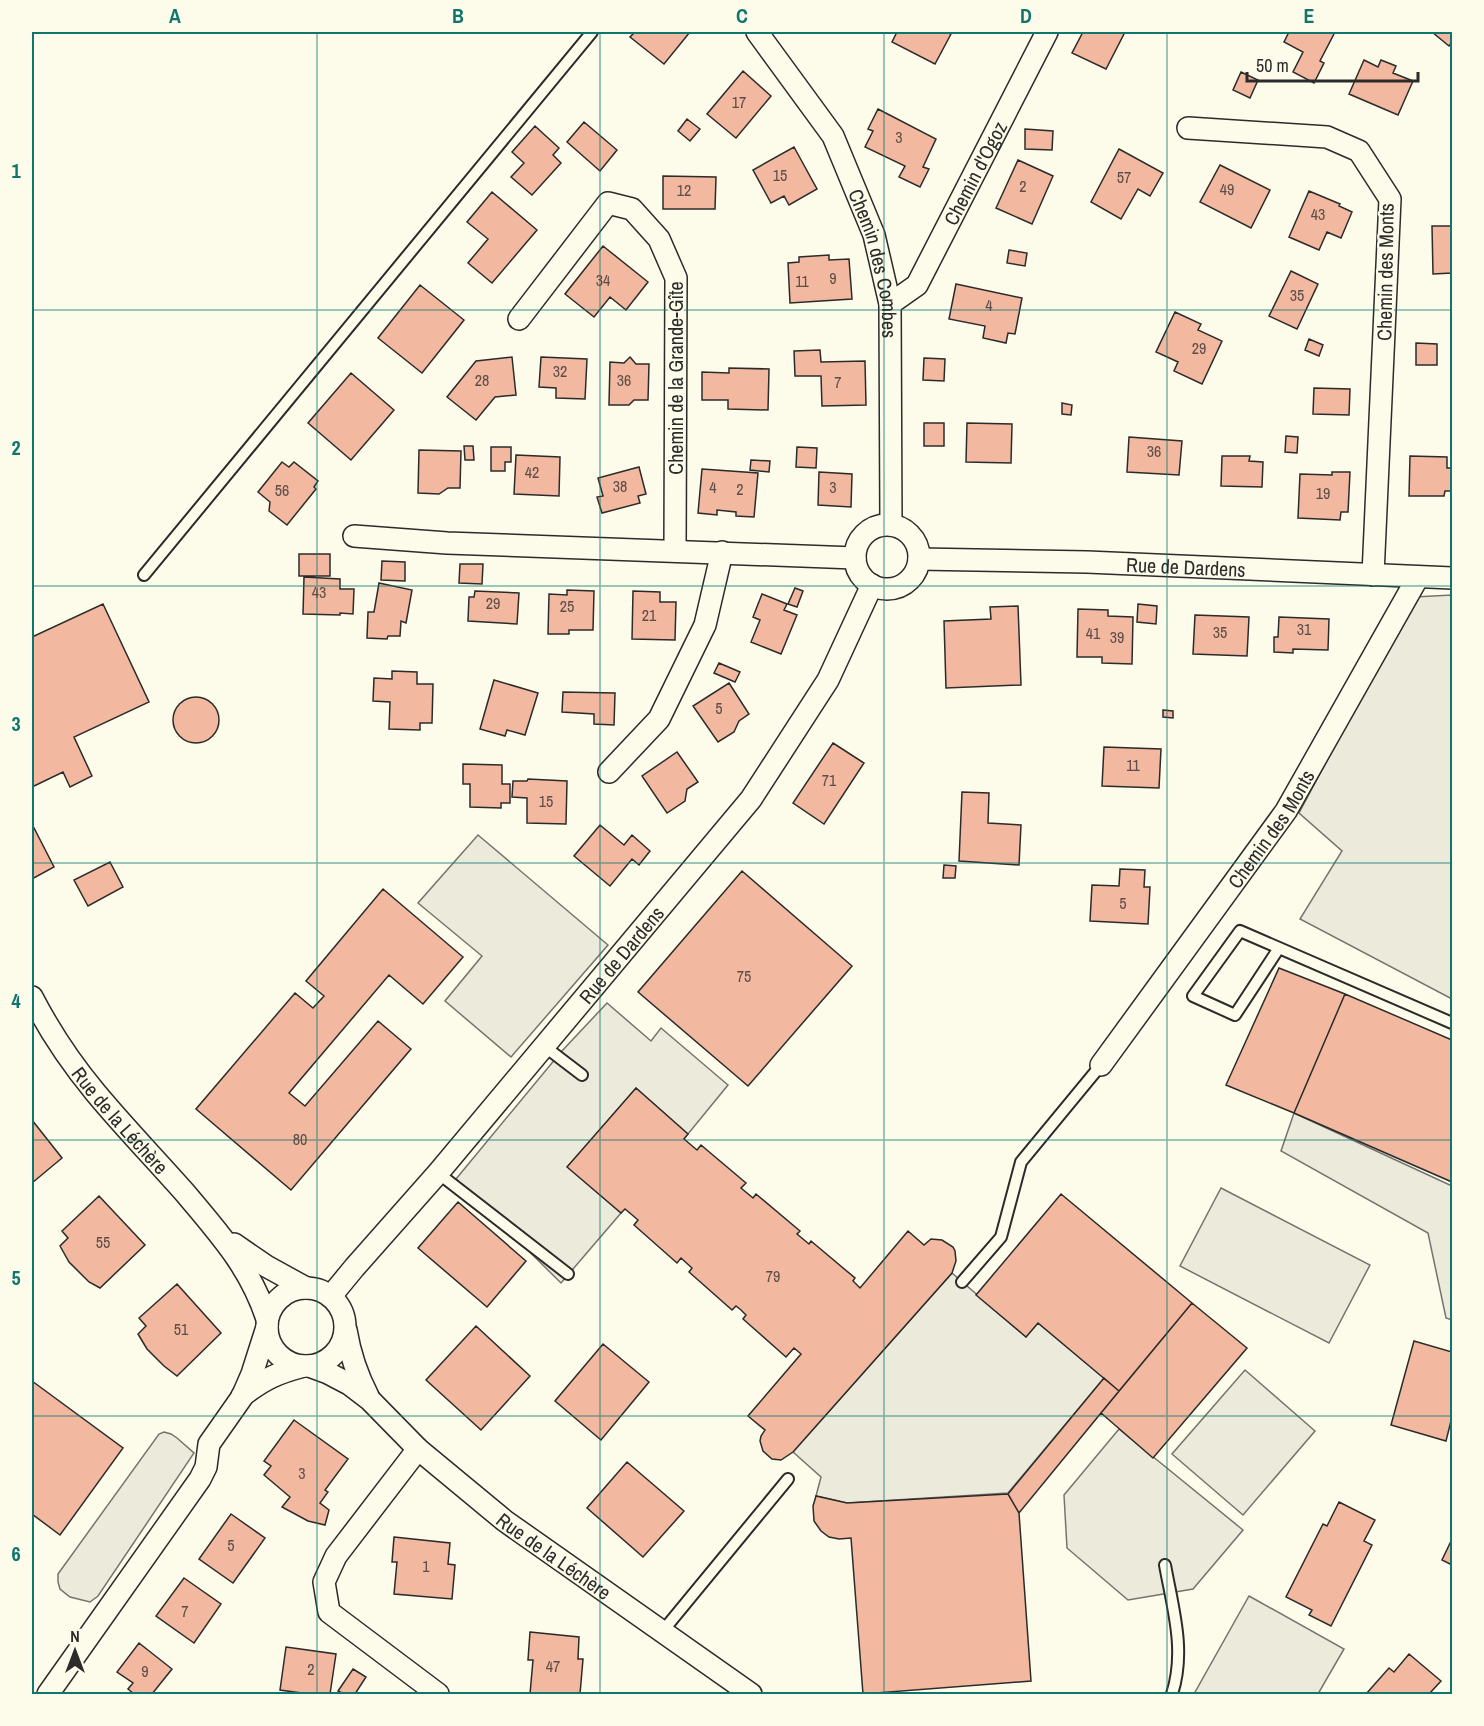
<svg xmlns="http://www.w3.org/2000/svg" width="1484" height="1726" viewBox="0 0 1484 1726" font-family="'Archivo Narrow',sans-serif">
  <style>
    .green { fill: #ecebdb; stroke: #74746e; stroke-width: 1.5 }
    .parking { fill: #eceadb; stroke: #74746e; stroke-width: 1.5 }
    .building { fill: #f2b8a0; stroke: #2b2b2b; stroke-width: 1.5 }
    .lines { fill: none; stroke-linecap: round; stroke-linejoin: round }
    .lane-casing { stroke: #2b2b2b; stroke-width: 14 }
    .street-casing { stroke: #2b2b2b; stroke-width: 24 }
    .lane { stroke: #fdfbea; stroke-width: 10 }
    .street { stroke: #fdfbea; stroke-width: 21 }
    .grid { fill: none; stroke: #0f766e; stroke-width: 1.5; stroke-opacity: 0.55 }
    .labels { text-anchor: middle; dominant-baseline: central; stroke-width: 4.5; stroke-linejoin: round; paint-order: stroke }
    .number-label { font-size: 16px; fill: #5d4e48 }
    .street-label { font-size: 20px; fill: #2b2b2b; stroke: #fdfbea }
    .neatline { fill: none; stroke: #0f766e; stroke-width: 2 }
    .grid-label { font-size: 20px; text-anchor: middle; font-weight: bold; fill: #0f766e }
  </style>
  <rect width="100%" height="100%" fill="#fdfbea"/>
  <path class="green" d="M1452 595V999L1300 919 1342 851 1299 813 1414 597Z
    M1221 1188 1370 1265 1329 1343 1180 1266Z
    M1245 1370 1315 1431 1243 1515 1172 1454Z"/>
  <path class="parking" d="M478 835 608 945 511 1057 445 1001 482 956 418 903Z
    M607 1003 651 1041 661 1028 728 1085 688 1134 636 1088 568 1167 621 1213 561 1283 456 1179 561 1052Z
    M1294 1113 1452 1186V1320L1446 1318 1428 1233 1281 1151Z
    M952 1273 1026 1337 1038 1323 1104 1378 1008 1493 847 1503 816 1496 821 1477 793 1452Z
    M1119 1429 1243 1530 1193 1589 1128 1600 1067 1548 1064 1495Z
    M164 1432 171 1434 177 1438 194 1453 98 1596 90 1602 70 1597 60 1589 58 1582V1574L159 1434Z
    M1249 1596 1344 1649 1318 1694H1194Z"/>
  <path class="building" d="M635 32H690L664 64 630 37Z
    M897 32H945L951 34 935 64 892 42Z
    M1083 32H1125L1106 69 1072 53Z
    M1289 32H1335L1320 61 1324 63 1314 83 1293 72 1303 52 1284 42Z
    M1432 32H1452V42L1449 46Z
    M1364 60 1378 67 1381 60 1396 66 1393 73 1413 81 1398 115 1349 94Z
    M743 71 771 96 736 138 707 114Z
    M1241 72 1258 80 1250 98 1233 90Z
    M878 109 936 139 923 167 929 169 920 187 899 177 905 166 865 147 873 131 868 129Z
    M687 119 700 129 690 141 678 131Z
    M584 122 617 150 600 171 567 142Z
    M535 126 559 148 553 155 561 163 532 195 511 177 524 163 512 152Z
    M1025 129 1053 131 1052 150 1025 149Z
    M794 147 817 189 789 205 784 196 771 203 753 170Z
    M1119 149 1163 173 1150 196 1138 189 1121 219 1091 202Z
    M1018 160 1053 176 1032 224 996 208Z
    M1220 165 1270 190 1251 228 1200 202Z
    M663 176 716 177 715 209H663Z
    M1309 191 1340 204 1339 206 1352 212 1341 238 1327 232 1319 250 1289 237Z
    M492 192 537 230 492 283 468 263 488 239 467 222Z
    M1432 226H1452V273L1433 274Z
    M603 246 648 282 626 310 610 297 594 317 565 294Z
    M1009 250 1027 253 1025 266 1007 263Z
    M829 255V260L849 259 852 299 790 303 788 263 799 262V257Z
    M1291 271 1318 284 1297 329 1269 316Z
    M956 284 1022 298 1015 334 1008 333 1006 343 983 338 985 326 949 319Z
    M420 285 464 320 422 373 378 338Z
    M1175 312 1201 324 1198 330 1222 341 1202 384 1174 371 1178 362 1156 352Z
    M1309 339 1323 345 1319 356 1305 350Z
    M1416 343 1437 344V365H1416Z
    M820 350 821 362 865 361 866 405 822 406 821 376H795L794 351Z
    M512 357 516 395 495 397 476 420 447 397 476 361Z
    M541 357 587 359 585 399 556 398V388L539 387Z
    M630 357 636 364H649L648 400H634L629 405H609L610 362 624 363Z
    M924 358 945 359 944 381 923 380Z
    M729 368 769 369 768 410 728 409V400H702V372L729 373Z
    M351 373 394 410 351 460 308 423Z
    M1314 388 1350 389 1349 415 1313 414Z
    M1062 403 1072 405 1071 415 1062 414Z
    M924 423H944V446H924Z
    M967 423 1012 424 1011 463 966 462Z
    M1286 436 1298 437 1297 453 1285 452Z
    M1129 437 1182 441 1179 475 1127 472Z
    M464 446H473L474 460H465Z
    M491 447H511V462H505V471H491Z
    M797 447 817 448 816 468 796 467Z
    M419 450 461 451 460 488H448L439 494 418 493Z
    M516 455 560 457 559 496 514 494Z
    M1222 456H1250L1249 461 1263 462 1262 487 1221 486Z
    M1410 456 1447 457V468H1452V491H1445L1444 496H1409Z
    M751 460 770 461 769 472 750 470Z
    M282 462 289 467 294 462 318 481 314 487 316 489 287 525 269 511 270 502 258 492Z
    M639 467 646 494 638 496 640 503 602 513 597 497 603 496 598 478Z
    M702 469 758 473 754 517 736 516V512L717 510V515L698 513Z
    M819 472 852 474 851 507 818 505Z
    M1332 472H1350L1348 512H1341L1340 520 1298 518 1300 474 1332 475Z
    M299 554H330V576H299Z
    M382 561 405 562V581L381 580Z
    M460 564H483L482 584 459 583Z
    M304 577 340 579V589H354L353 614 340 613V615L303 614Z
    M379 583 412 590 406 623 401 621 400 636H388L387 639 367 638 368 612H374Z
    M795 588 803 591 797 607 788 604Z
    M567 590 594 591 593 630H569V634H548L549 594 567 595Z
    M475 591 519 593 517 624 468 621 469 597H474Z
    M633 591 660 592V602H676L675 640 632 639Z
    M762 594 787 604 784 610 797 615 781 654 751 642 760 620 753 617Z
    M103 604 149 702 74 737 92 776 70 787 63 772 32 787V637Z
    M1138 604 1157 606 1156 624 1137 622Z
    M1018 606 1021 685 946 688 944 621 991 619 990 607Z
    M1078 609 1108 610V616L1133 617 1132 664 1102 663V657H1077Z
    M1195 615 1249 617 1247 656 1193 654Z
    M1279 617 1329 619 1328 650 1293 649V653L1274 652V637H1278Z
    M719 663 740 672 735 682 714 673Z
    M392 671 417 672V684H433L432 723H420V730L389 729 390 702 373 701 374 678 392 679Z
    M494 680 538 693 525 735 507 730 505 736 480 729Z
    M729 683 749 714 739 721 734 732 718 742 693 706Z
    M563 692 615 693 614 725 594 724V714L562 712Z
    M173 720a23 23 0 1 1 46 0a23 23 0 1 1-46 0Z
    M1163 710 1173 711V718L1163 717Z
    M833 743 864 763 824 824 793 803Z
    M1104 747 1161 749 1159 788 1102 786Z
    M677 752 698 782 687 789 685 801 667 813 642 776Z
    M463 764 502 765V784H510V803H501V808L470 807V784H463Z
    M528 779 567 781 566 824 527 823V798L512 797 513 781H527Z
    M962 792 989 793 988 823 1021 825 1019 865 959 861Z
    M32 824 54 867 32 879Z
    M600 825 624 845 632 835 650 851 639 865 632 859 610 886 574 856Z
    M110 862 123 887 88 906 74 880Z
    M944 865 956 866 955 878H943Z
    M1120 869 1145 870 1144 887H1150L1148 924 1090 921 1092 885 1119 886Z
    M742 871 852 966 748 1086 638 992Z
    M383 889 463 957 423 1004 389 975 289 1093 305 1106 378 1021 411 1049 291 1190 196 1109 295 993 313 1008 324 996 306 981Z
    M1279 968 1345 994 1294 1113 1226 1085Z
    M1345 994 1452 1040V1182L1294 1113Z
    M636 1088 688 1134 684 1139 697 1150 701 1145 746 1183 741 1188 753 1198 756 1194 800 1231 797 1234 809 1244 811 1241 855 1278 853 1281 860 1288 908 1231 924 1245 931 1239 942 1240 953 1247 955 1251 956 1261 952 1273 793 1452 781 1460 772 1459 763 1451 760 1441 761 1436 765 1430 748 1416 801 1354 794 1348 786 1357 743 1319 746 1315 741 1310 736 1306 732 1310 689 1272 692 1268 681 1258 677 1263 634 1225 638 1220 631 1214 625 1209 621 1213 567 1167Z
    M32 1120 62 1158 32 1183Z
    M1061 1194 1192 1303 1119 1391 1038 1323 1026 1337 976 1295Z
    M99 1196 145 1245 100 1288 89 1282 69 1262 60 1246 68 1238 62 1231Z
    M458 1202 526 1261 487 1307 418 1248Z
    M177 1284 221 1333 177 1376 164 1366 147 1349 138 1334 146 1326 139 1318Z
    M1192 1303 1247 1348 1153 1458 1101 1413Z
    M476 1326 530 1376 481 1430 426 1380Z
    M1414 1341 1452 1352V1417L1446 1441 1391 1425Z
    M603 1344 649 1382 601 1440 555 1401Z
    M1104 1378 1119 1391 1019 1513 1008 1494Z
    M32 1381 123 1448 60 1535 32 1514Z
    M294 1420 348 1459 325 1490 328 1492 320 1503 329 1510 325 1525 308 1521 282 1507 290 1497 264 1475 271 1466 264 1461Z
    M627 1462 684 1511 643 1557 587 1508Z
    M1008 1494 1019 1513 1031 1681 863 1694 851 1538 839 1539 829 1537 821 1531 814 1521 813 1506 816 1496 847 1503Z
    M1339 1502 1375 1520 1364 1541 1372 1545 1331 1626 1309 1615 1312 1610 1286 1597 1323 1524 1327 1526Z
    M231 1514 265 1538 233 1583 199 1559Z
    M394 1537 450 1543 448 1564 455 1565 452 1599 394 1594 397 1562H392Z
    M1452 1539V1565L1442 1560Z
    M184 1578 221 1604 194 1643 156 1616Z
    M530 1632 579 1637 578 1659H583L580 1694H530L533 1660H528Z
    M139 1643 172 1669 152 1694H134L128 1689 133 1683 117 1672Z
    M286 1647 336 1654 330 1694H309L280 1690Z
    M1409 1654 1441 1681 1429 1694H1366L1389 1668 1394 1672Z
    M353 1669 366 1677 355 1694H344L338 1691Z"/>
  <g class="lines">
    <g class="lane-casing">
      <path id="lane" d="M144 575 592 32
        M1279 948 1235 1015 1193 996 1240 931 1452 1023
        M544 1046 582 1075
        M438 1173 568 1274
        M962 1282 1001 1237 1021 1162 1101 1065
        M1165 1565C1173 1609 1186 1651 1172 1694
        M662 1632 788 1479"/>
    </g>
    <g class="street-casing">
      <g id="street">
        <path id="s1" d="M757 32 833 136 874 235 890 304 891 525"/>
        <path d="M1188 128 1327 137 1359 151 1390 199 1373 575"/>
        <path id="s2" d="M890 304 917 285 1047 32"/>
        <path d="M519 319 608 203 632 209 659 239 676 278 675 551"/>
        <circle cx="887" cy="557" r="32"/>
        <path d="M354 536 447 543 855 558"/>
        <path id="s3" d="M919 559 1087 562 1452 578"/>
        <path d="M609 772 659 719 705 625 722 552"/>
        <path id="s4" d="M32 997C49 1030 71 1063 95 1092 124 1127 156 1160 186 1194 220 1235 250 1267 267 1319"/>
        <path id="s5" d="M1101 1065 1286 811 1418 577"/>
        <path d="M234 1244 266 1266 306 1288"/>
        <circle cx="306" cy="1327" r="39"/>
        <path id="s6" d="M331 1296 354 1268 438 1173 751 799 828 680 872 585"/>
        <path d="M346 1330C350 1354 357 1375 368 1396"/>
        <path id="s7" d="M309 1366 328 1373 349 1384 370 1400 418 1449 505 1521 751 1694"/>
        <path d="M242 1396C264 1379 277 1373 304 1366"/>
        <path d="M418 1449 336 1556 324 1582 329 1612 438 1694"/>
        <path d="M48 1694 200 1479 206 1467 209 1444 242 1397 252 1374 267 1327"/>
      </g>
    </g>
    <use href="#lane" class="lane"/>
    <use href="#street" class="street"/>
  </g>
  <path class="grid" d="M317 32V1694M600 32V1694M884 32V1694M1167 32V1694M32 310H1452M32 586H1452M32 863H1452M32 1140H1452M32 1416H1452"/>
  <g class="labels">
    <g class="number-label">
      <text x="739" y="102">17</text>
      <text x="899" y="137">3</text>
      <text x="780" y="175">15</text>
      <text x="1124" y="177">57</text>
      <text x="1023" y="186">2</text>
      <text x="1227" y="189">49</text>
      <text x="684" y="190">12</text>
      <text x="1318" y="214">43</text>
      <text x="833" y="278">9</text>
      <text x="603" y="280">34</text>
      <text x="802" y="281">11</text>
      <text x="1297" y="295">35</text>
      <text x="989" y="305">4</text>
      <text x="1199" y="348">29</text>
      <text x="560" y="371">32</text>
      <text x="482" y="380">28</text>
      <text x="624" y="380">36</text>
      <text x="838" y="382">7</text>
      <text x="1154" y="451">36</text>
      <text x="532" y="472">42</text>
      <text x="620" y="486">38</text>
      <text x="713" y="487">4</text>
      <text x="833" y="487">3</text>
      <text x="740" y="489">2</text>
      <text x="282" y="490">56</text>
      <text x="1323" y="493">19</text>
      <text x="319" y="592">43</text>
      <text x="493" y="603">29</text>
      <text x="567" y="606">25</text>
      <text x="649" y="615">21</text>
      <text x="1304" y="629">31</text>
      <text x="1220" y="632">35</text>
      <text x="1093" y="633">41</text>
      <text x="1117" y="637">39</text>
      <text x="719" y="708">5</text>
      <text x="1133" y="765">11</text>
      <text x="829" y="780">71</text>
      <text x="546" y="801">15</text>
      <text x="1123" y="903">5</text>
      <text x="744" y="976">75</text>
      <text x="300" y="1139">80</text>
      <text x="103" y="1242">55</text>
      <text x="773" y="1276">79</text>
      <text x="181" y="1329">51</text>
      <text x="302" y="1473">3</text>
      <text x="231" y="1545">5</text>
      <text x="426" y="1566">1</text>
      <text x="185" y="1611">7</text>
      <text x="553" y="1666">47</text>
      <text x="311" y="1669">2</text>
      <text x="145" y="1671">9</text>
    </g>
    <g class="street-label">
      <text stroke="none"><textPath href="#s2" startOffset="159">Chemin d'Ogoz</textPath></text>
      <text stroke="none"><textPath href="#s1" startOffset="264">Chemin des Combes</textPath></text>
      <text transform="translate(1385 272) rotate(-89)">Chemin des Monts</text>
      <text transform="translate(675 378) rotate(-90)">Chemin de la Grande-Gîte</text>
      <text stroke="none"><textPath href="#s3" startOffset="267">Rue de Dardens</textPath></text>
      <text stroke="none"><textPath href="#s5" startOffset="291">Chemin des Monts</textPath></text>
      <text stroke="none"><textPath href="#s6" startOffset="448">Rue de Dardens</textPath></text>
      <text stroke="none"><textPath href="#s4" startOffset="152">Rue de la Léchère</textPath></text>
      <text stroke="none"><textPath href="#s7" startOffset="312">Rue de la Léchère</textPath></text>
    </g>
  </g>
  <rect width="1484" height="1726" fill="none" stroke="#fdfbea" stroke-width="66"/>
  <g transform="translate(75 1651)" stroke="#fdfbea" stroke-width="4.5" paint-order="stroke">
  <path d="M0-4.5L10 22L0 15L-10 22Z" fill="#2b2b2b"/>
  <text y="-9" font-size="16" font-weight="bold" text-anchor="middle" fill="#2b2b2b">N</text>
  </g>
  <path d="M1247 72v9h171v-9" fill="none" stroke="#2b2b2b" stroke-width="3"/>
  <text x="1256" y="72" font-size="18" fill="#2b2b2b" stroke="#fdfbea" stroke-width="4.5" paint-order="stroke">50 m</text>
  <rect x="33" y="33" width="1418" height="1660" class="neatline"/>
  <g class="grid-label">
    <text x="175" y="23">A</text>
    <text x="458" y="23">B</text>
    <text x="742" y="23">C</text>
    <text x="1026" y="23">D</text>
    <text x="1309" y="23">E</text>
    <text x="16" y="178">1</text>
    <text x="16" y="455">2</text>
    <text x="16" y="731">3</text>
    <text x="16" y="1008">4</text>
    <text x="16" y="1285">5</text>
    <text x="16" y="1561">6</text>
  </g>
</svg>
